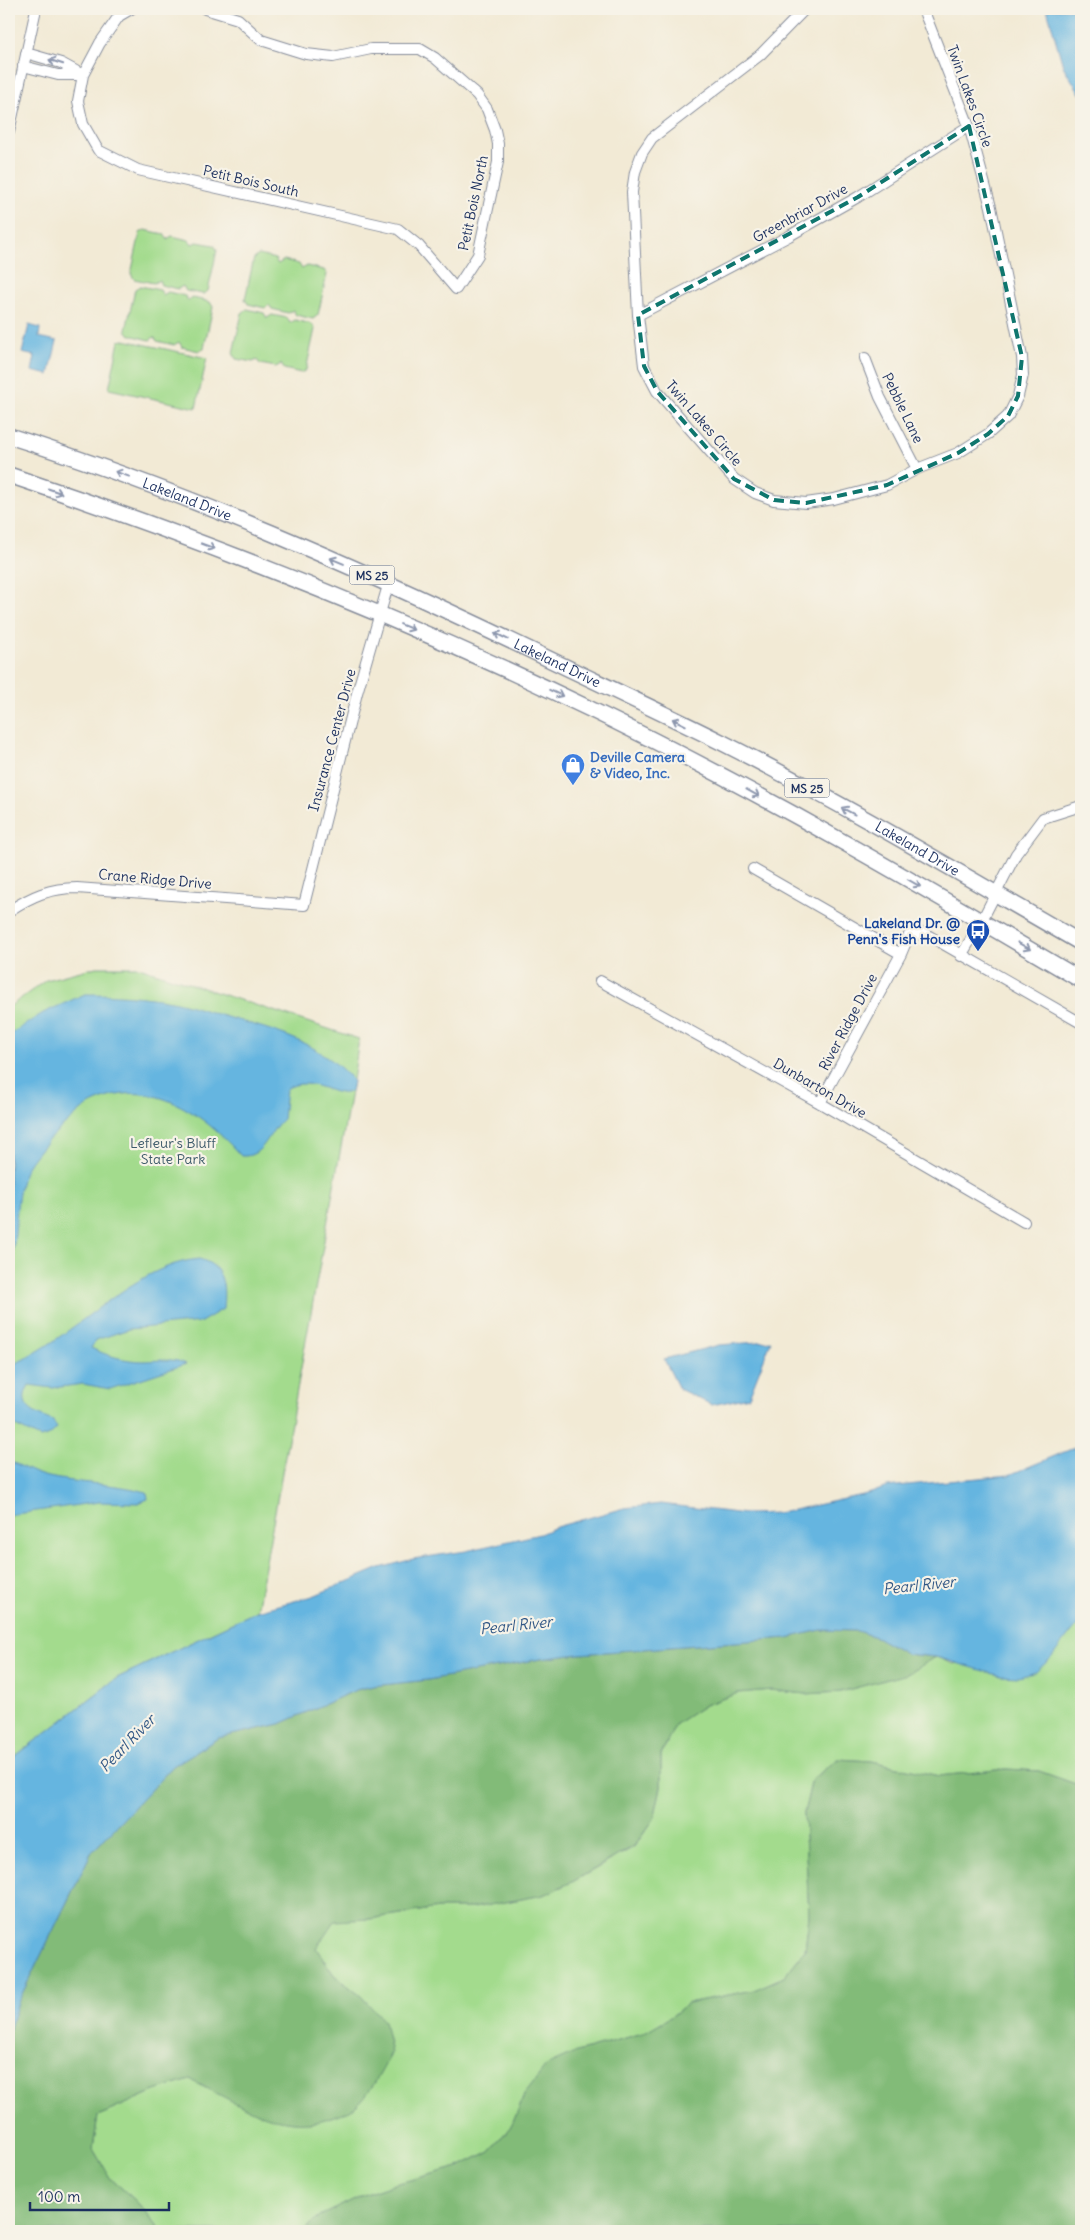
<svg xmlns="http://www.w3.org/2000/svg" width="1090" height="2240" viewBox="0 0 1090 2240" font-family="Delius,sans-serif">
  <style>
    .green { fill: #a3db8d; stroke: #5f8576 }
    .forest { fill: #82bb78; stroke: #4e756b }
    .water { fill: #65b5e0; stroke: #40729f }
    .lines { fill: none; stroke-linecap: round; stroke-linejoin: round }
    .minor-casing { stroke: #868c9a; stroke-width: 12 }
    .highway-casing { stroke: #868c9a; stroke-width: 18 }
    .minor { stroke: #fff; stroke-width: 10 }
    .highway { stroke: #fff; stroke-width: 15 }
    .oneway { stroke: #8d97ae }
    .marked { fill: none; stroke: #0f766e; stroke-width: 4; stroke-dasharray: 10 6; stroke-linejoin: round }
    .labels { text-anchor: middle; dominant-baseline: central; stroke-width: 4.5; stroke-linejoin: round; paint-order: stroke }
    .shield { fill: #f7f3e8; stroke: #5d6a87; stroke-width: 1 }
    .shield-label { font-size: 12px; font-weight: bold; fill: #1b2f5e }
    .street-label { font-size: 14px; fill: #1b2f5e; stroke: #f7f3e8 }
    .shop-label { font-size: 14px; font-weight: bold; fill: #366cbe; stroke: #f7f3e8; text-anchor: start }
    .transit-label { font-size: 14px; font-weight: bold; fill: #164399; stroke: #f7f3e8; text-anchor: end }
    .park-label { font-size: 14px; fill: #3d5a6a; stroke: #f7f3e8 }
    .water-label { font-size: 15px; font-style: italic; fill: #315785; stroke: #f7f3e8 }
  </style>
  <rect width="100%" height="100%" fill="#f7f3e8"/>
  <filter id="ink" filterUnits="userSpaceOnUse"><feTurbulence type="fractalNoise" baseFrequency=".02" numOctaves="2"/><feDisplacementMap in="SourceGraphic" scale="10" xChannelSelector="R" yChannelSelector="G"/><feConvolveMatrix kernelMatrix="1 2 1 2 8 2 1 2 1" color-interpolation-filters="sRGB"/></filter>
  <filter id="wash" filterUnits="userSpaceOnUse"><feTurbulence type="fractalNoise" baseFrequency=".0096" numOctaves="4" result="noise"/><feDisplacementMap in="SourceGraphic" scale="20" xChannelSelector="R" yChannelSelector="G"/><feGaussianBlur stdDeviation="1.12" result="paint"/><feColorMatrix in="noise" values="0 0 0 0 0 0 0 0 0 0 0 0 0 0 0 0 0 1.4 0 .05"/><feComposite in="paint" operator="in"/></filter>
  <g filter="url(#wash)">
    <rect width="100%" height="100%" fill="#f2ead5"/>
    <path class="green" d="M145 230 164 234 167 239 172 236 189 240 192 244 197 242 214 245 217 250 208 291 203 294 186 291 183 286 178 289 161 285 159 280 154 283 134 279 131 274 140 233Z
      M259 255 275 259 278 264 284 260 299 264 302 269 307 266 324 270 327 274 318 315 313 319 296 315 293 310 288 313 272 309 269 305 265 308 248 304 245 299 254 258Z
      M140 286 160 290 163 295 168 292 185 296 188 301 193 298 210 302 213 307 204 348 199 351 182 347 179 342 174 345 157 341 154 337 150 340 130 335 126 330 135 289Z
      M247 309 264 313 267 318 272 315 287 318 290 323 295 320 312 324 315 329 306 370 301 373 284 369 281 364 276 367 260 364 257 360 253 362 236 359 233 353 242 313Z
      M124 340 207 358 196 408 109 389 119 341Z
      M96 967H139L359 1039 353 1081 257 1611 117 1678 9 1761V1007L46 980Z
      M1081 1620V1786L1039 1771 1006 1769 939 1776 871 1761 838 1759 812 1779 804 1813 809 1916 805 1950 784 1977 754 1990 688 2003 672 2016 643 2033 577 2052 525 2093 512 2125 490 2151 459 2167 395 2184 363 2195 320 2216 304 2231H158L157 2225 136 2201 110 2178 93 2149 98 2116 155 2091 190 2080 221 2094 361 1996 334 1975 316 1948 335 1920 370 1919 438 1908H473L543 1895 574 1881 634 1847 654 1819 661 1787V1755L676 1724 705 1705 738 1693 771 1690 805 1694 840 1692 907 1674 936 1657 954 1664 1079 1623Z"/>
    <path class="forest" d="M821 1630 857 1631 878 1638 906 1654 936 1657 907 1674 840 1692 805 1694 771 1690 738 1693 705 1705 676 1724 661 1754V1787L654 1819 634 1846 574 1881 543 1895 473 1908H438L369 1919 335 1921 316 1948 334 1975 361 1996 384 2021 391 2053C381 2073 371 2092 355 2107 349 2111 340 2114 334 2116 282 2137 236 2101 190 2080L155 2091 98 2116 93 2149 110 2178 136 2201 157 2225 158 2231H9V2031L18 2002 91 1853 173 1766 218 1738 280 1724 356 1690 373 1686 428 1680 540 1659 579 1654 786 1638Z
      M838 1759 871 1761 939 1776 1006 1769 1039 1771 1081 1786 1079 1824 1081 1825V2231H304L320 2216 363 2195 395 2184 459 2167 490 2151 512 2125 525 2093 546 2066 577 2052 643 2033 672 2016 688 2003 754 1990 784 1977 805 1950 809 1916 804 1813 812 1779Z"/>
    <path class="water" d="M1047 9H1081V95L1063 66Z
      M29 325 40 328 39 337 57 341 49 375 32 371 35 356 22 353Z
      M85 994C114 994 143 996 172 1001 192 1005 211 1013 230 1018 276 1031 322 1043 353 1081L351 1091C337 1101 311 1073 286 1089L283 1119C268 1132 264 1158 241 1156 204 1114 152 1076 95 1102 85 1106 76 1115 68 1122 53 1134 37 1151 27 1167 12 1196 20 1235 9 1264V1035L43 1013Z
      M199 1259C225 1266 225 1286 223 1309L201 1322 129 1329 96 1340 91 1348C108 1356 125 1361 144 1361 160 1361 172 1357 186 1364L110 1389 83 1384 53 1388 29 1385C16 1407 35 1414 53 1421L57 1428 50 1435 40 1438 9 1423V1366C72 1341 131 1265 199 1259Z
      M771 1341 749 1397 712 1405 679 1389 664 1359 719 1345Z
      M1081 1443V1620L1051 1658 1036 1672 1019 1677 1001 1676 936 1657 906 1654 878 1638 857 1631 821 1630 787 1638 579 1654 540 1659 428 1680 373 1686 356 1690 280 1724 218 1738 173 1766 91 1853 18 2002 9 2031V1761L117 1678 257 1611 313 1596 380 1568 413 1559 466 1551 540 1534 556 1527 624 1508 661 1504 746 1514 780 1513 871 1493 887 1487 1009 1475 1074 1448Z
      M9 1461C20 1465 32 1473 44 1476 78 1484 113 1483 147 1492L148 1499 138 1503 99 1502 9 1515Z"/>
  </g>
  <g filter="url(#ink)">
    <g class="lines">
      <g class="minor-casing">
        <path id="minor" d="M131 9 119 16 100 43 83 75 78 101 83 124 98 150 138 170 398 229 419 246 456 289 478 255 498 162V144L495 130 487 109 477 95 435 58 420 49H371L333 57 306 54 261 40 238 19 205 9
          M805 9 760 55 652 138 642 153 635 172 632 192 638 315 644 366 657 391 676 413 734 479 755 493 774 500 806 503 834 499 887 485 917 469 958 453 988 434 1008 416 1018 396 1023 375 1022 357 991 207 969 126 923 9
          M26 53 61 63 83 75
          M23 66 58 75H82
          M9 132 36 9
          M638 315 789 236 858 197 969 126
          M865 358 880 397 917 469
          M753 869 901 954 909 935 924 933 1081 1023
          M9 911C31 896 50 888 77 888L304 905 357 693 389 582
          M961 956 981 922 1016 854 1043 818 1081 806
          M600 981 820 1103 1024 1222
          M820 1103 901 954"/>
      </g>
      <g class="highway-casing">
        <g id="highway">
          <path id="s1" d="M9 436C187 492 359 568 528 649 592 680 657 710 721 742 844 804 963 875 1081 943"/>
          <path d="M9 475C206 541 402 618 590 709 758 790 920 885 1081 980"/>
        </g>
      </g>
      <use href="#minor" class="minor"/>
      <use href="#highway" class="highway"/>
    </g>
    <defs><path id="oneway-shaft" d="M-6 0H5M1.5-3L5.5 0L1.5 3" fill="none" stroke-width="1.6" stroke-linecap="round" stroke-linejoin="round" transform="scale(1.25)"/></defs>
    <g class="oneway">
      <use href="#oneway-shaft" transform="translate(56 62) rotate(-162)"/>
      <use href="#oneway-shaft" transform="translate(122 474) rotate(-160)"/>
      <use href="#oneway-shaft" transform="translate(55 491) rotate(19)"/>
      <use href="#oneway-shaft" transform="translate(208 546) rotate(21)"/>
      <use href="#oneway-shaft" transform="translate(337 561) rotate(-157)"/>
      <use href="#oneway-shaft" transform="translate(407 627) rotate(23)"/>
      <use href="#oneway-shaft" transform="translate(501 636) rotate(-154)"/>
      <use href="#oneway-shaft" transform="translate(556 693) rotate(25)"/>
      <use href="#oneway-shaft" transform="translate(679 722) rotate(-154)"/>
      <use href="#oneway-shaft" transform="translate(753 793) rotate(29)"/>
      <use href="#oneway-shaft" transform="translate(848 811) rotate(-152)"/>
      <use href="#oneway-shaft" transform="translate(914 883) rotate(30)"/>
      <use href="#oneway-shaft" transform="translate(1024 946) rotate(29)"/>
    </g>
  </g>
  <path class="marked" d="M969 126 1022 357 1018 396 1008 416 988 434 958 453 887 485 806 503 774 500 734 479 657 391 644 366 638 315 858 197Z"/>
  <defs>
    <g id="shop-pin" transform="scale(1.25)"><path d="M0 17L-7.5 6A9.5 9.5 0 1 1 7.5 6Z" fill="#3f7fe0" stroke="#f7f3e8"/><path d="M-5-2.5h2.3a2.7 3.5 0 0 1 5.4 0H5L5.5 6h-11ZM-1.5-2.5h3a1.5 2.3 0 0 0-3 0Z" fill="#fff"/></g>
    <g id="bus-pin" transform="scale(1.25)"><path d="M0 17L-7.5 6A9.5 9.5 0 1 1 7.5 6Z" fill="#1a4fb4" stroke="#f7f3e8"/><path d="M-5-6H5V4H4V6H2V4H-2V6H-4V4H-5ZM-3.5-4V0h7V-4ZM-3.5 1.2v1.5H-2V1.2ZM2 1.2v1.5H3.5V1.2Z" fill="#fff"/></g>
  </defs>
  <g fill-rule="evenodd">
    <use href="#shop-pin" x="573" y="765"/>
    <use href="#bus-pin" x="978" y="931"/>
  </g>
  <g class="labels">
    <g class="shield">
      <rect x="349.5" y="565.5" width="45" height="19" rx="4"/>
      <rect x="784.5" y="778.5" width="45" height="19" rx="4"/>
    </g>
    <g class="shield-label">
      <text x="372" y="575">MS 25</text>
      <text x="807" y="788">MS 25</text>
    </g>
    <g class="street-label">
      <text transform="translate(970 96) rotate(70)">Twin Lakes Circle</text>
      <text transform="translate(251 181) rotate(13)">Petit Bois South</text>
      <text transform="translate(473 203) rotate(-78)">Petit Bois North</text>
      <text transform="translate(800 213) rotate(-29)">Greenbriar Drive</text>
      <text transform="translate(903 408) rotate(64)">Pebble Lane</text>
      <text transform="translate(704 423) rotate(49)">Twin Lakes Circle</text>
      <text stroke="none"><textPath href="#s1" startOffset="189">Lakeland Drive</textPath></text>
      <text stroke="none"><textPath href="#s1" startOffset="594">Lakeland Drive</textPath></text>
      <text transform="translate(332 740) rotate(-75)">Insurance Center Drive</text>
      <text stroke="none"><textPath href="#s1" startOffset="999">Lakeland Drive</textPath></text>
      <text transform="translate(155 879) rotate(5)">Crane Ridge Drive</text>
      <text transform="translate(848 1022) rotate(-62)">River Ridge Drive</text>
      <text transform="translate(820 1088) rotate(30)">Dunbarton Drive</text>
    </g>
    <g class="shop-label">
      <text x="590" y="757">Deville Camera<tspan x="590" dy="16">&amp; Video, Inc.</tspan></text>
    </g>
    <g class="transit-label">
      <text x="960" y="923">Lakeland Dr. @<tspan x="960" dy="16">Penn's Fish House</tspan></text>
    </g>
    <g class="park-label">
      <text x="173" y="1143">Lefleur's Bluff<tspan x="173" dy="16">State Park</tspan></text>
    </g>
    <g class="water-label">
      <text transform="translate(919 1585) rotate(-6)">Pearl River</text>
      <text transform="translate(516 1625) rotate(-6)">Pearl River</text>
      <text transform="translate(127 1743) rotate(-46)">Pearl River</text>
    </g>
  </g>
  <rect width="1090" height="2240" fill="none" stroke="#f7f3e8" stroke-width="30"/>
  <path d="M30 2202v8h139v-8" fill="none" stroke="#1b2f5e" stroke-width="2.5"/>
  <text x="38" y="2202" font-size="15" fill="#1b2f5e" stroke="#f7f3e8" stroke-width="4" paint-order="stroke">100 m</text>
</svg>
